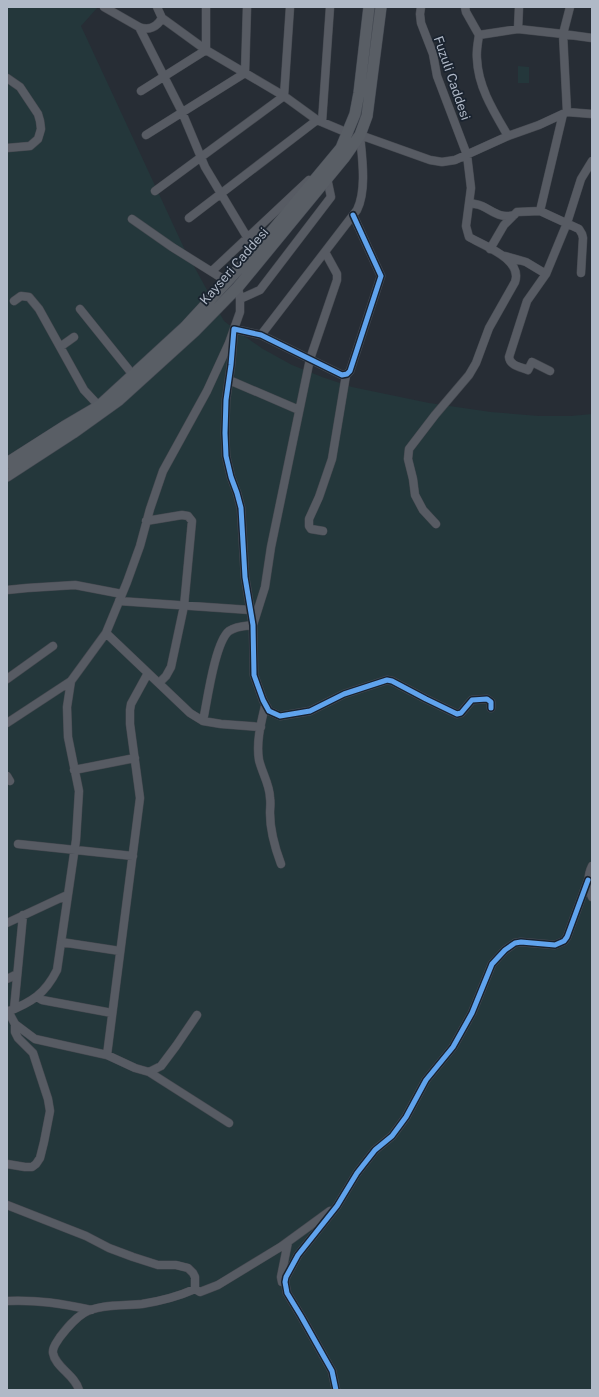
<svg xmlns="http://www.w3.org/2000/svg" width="599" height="1397" viewBox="0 0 599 1397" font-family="'Public Sans',sans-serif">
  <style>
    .green { fill: #24373b }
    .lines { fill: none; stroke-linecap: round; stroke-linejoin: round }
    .minor-casing { stroke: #454950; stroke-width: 9 }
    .major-casing { stroke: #444952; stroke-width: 12 }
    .minor { stroke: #575b63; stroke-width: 8 }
    .major { stroke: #595e65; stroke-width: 11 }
    .cycleway-casing { stroke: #1a232f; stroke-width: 8 }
    .cycleway { stroke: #60a3ed; stroke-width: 5 }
    .labels { text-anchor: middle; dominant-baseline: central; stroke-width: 3.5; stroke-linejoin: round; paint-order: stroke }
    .street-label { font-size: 13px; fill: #b0b9c7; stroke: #1a232f }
  </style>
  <rect width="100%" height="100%" fill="#272d35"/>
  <path class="green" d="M7 7H98L81 26 184 248 224 321 237 331 263 349 292 365 322 377 352 387 429 403 491 412 539 416H571L592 414V1390H7Z
    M518 66 529 67V83H518Z"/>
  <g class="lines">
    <g class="minor-casing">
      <path id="minor" d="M104 7 139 27C149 31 157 27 162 18
        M157 7 162 18 206 50 284 96 317 120 348 133
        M206 7V50
        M421 7 420 14 421 23 433 54 437 76 467 155 471 188 466 226 469 237C484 246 523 259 515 282L489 328 476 363 469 375 435 415 409 449 408 459 413 479 415 495 423 510 436 524
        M465 7 466 12 479 35
        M139 27 182 112 205 167 247 237 257 249
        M518 29 519 7
        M7 78 20 87 38 114 40 121 41 129 38 139 30 146 7 148
        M141 91 206 50
        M567 112 563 34 570 7
        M322 122 330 7
        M146 135 245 73 247 7
        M508 136C494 112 478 87 477 59 476 51 478 42 479 35L518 29 563 34 592 38
        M155 191 284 96 290 7
        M469 203C473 204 478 204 482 206 493 211 500 219 514 215
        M540 211 563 114
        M353 215 381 276 350 371 347 374 342 375 261 335 234 329 231 365 226 400 225 433 226 456 231 477 237 493 241 508 245 577 253 625 254 675 263 700 269 711 280 716 310 711 344 694 387 680 392 681 426 699 457 714 461 713 472 700 487 699 491 702V708
        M189 218 317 120
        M132 219 172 247 228 282
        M490 249 504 225 517 212 540 211 579 229 582 234 583 238 581 273
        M505 256 526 262 546 274
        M212 271 309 180
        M240 299 260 290 331 197 327 178
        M14 301 21 296 29 297 39 309 84 390 99 406
        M80 309 133 375
        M261 335 357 210C367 190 362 157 360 135L430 160 442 162 455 160 508 136 539 125 567 112 592 114
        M60 347 74 337
        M550 371 532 362 528 370C521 367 510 366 509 357L527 301 546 274 567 223 581 179 592 161
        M229 380 299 410
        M146 521 182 515 188 516 192 521 184 606 171 667 166 676 159 683
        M323 531 311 529 309 526V519L319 497 332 459 346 375
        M7 590 27 588 75 585 122 594
        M119 601 250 610
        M106 633 190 713 203 721 221 724 261 727
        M7 679 53 646
        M265 706C261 723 256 742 259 760 262 773 270 785 270 798 271 803 270 808 270 813 270 830 275 848 281 864
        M203 721C207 702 215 642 229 631 236 626 245 626 253 625L265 587 271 547 310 359 337 280V274L325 252
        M7 723 71 681 106 633 127 582 140 546 150 509 163 471 207 391 229 343 240 312V299L238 287
        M74 770 135 758
        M7 776 10 781
        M18 844 133 856
        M592 866C587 876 588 887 592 897
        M7 923 67 895
        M61 942 120 951
        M7 979 17 974
        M37 997 42 1000 112 1013
        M14 1009 23 915
        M7 1012C32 1002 45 994 57 970L76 840 79 791 68 737 67 707 71 681
        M15 1024 35 1039 107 1055 135 1068 149 1072 161 1066 176 1046 197 1015
        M107 1055 140 798 130 724V710L131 704 148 673
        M149 1072 229 1123
        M7 1164 25 1167H32L36 1164 40 1158 44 1142 50 1111 48 1099 33 1053 18 1038 15 1032V1024L8 1011
        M7 1205 86 1236 109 1248 133 1257 158 1265H176L188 1268 193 1273 195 1277V1289L200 1292 218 1285 282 1246 330 1211
        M282 1282 281 1277 288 1242
        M7 1301C39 1300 60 1303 91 1310
        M79 1390C75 1375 55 1367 53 1353 52 1347 57 1342 60 1337 67 1328 74 1319 84 1313 99 1304 124 1306 142 1304 161 1301 177 1297 195 1289
        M336 1390 332 1371 301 1316 287 1293 285 1282 286 1277 298 1255 337 1206 357 1173 375 1150 392 1136 406 1117 426 1080 453 1047 472 1013 492 964 505 950 515 943 521 942 555 945 564 941 567 937 588 880"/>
    </g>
    <g class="major-casing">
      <path id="major" d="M7 463 65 426 99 406 185 327 257 249 341 148 355 114 359 93 369 7
        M7 476 73 433 119 400 195 331 238 287 344 158 360 135 367 116 381 7"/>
    </g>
    <use href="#minor" class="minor"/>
    <use href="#major" class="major"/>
    <g class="cycleway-casing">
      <path id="cycleway" d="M353 215 381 276 350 371 347 374 342 375 261 335 234 329 231 365 226 400 225 433 226 456 231 477 237 493 241 508 245 577 253 625 254 675 263 700 269 711 280 716 310 711 344 694 387 680 392 681 426 699 457 714 461 713 472 700 487 699 491 702V708
        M336 1390 332 1371 301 1316 287 1293 285 1282 286 1277 298 1255 337 1206 357 1173 375 1150 392 1136 406 1117 426 1080 453 1047 472 1013 492 964 505 950 515 943 521 942 555 945 564 941 567 937 588 880"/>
    </g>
    <use href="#cycleway" class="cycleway"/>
  </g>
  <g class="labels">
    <g class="street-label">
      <text transform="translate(452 78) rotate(71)">Fuzuli Caddesi</text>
      <text transform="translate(234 266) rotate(-49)">Kayseri Caddesi</text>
    </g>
  </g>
  <rect width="599" height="1397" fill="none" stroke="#b0b9c7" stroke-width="16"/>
</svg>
